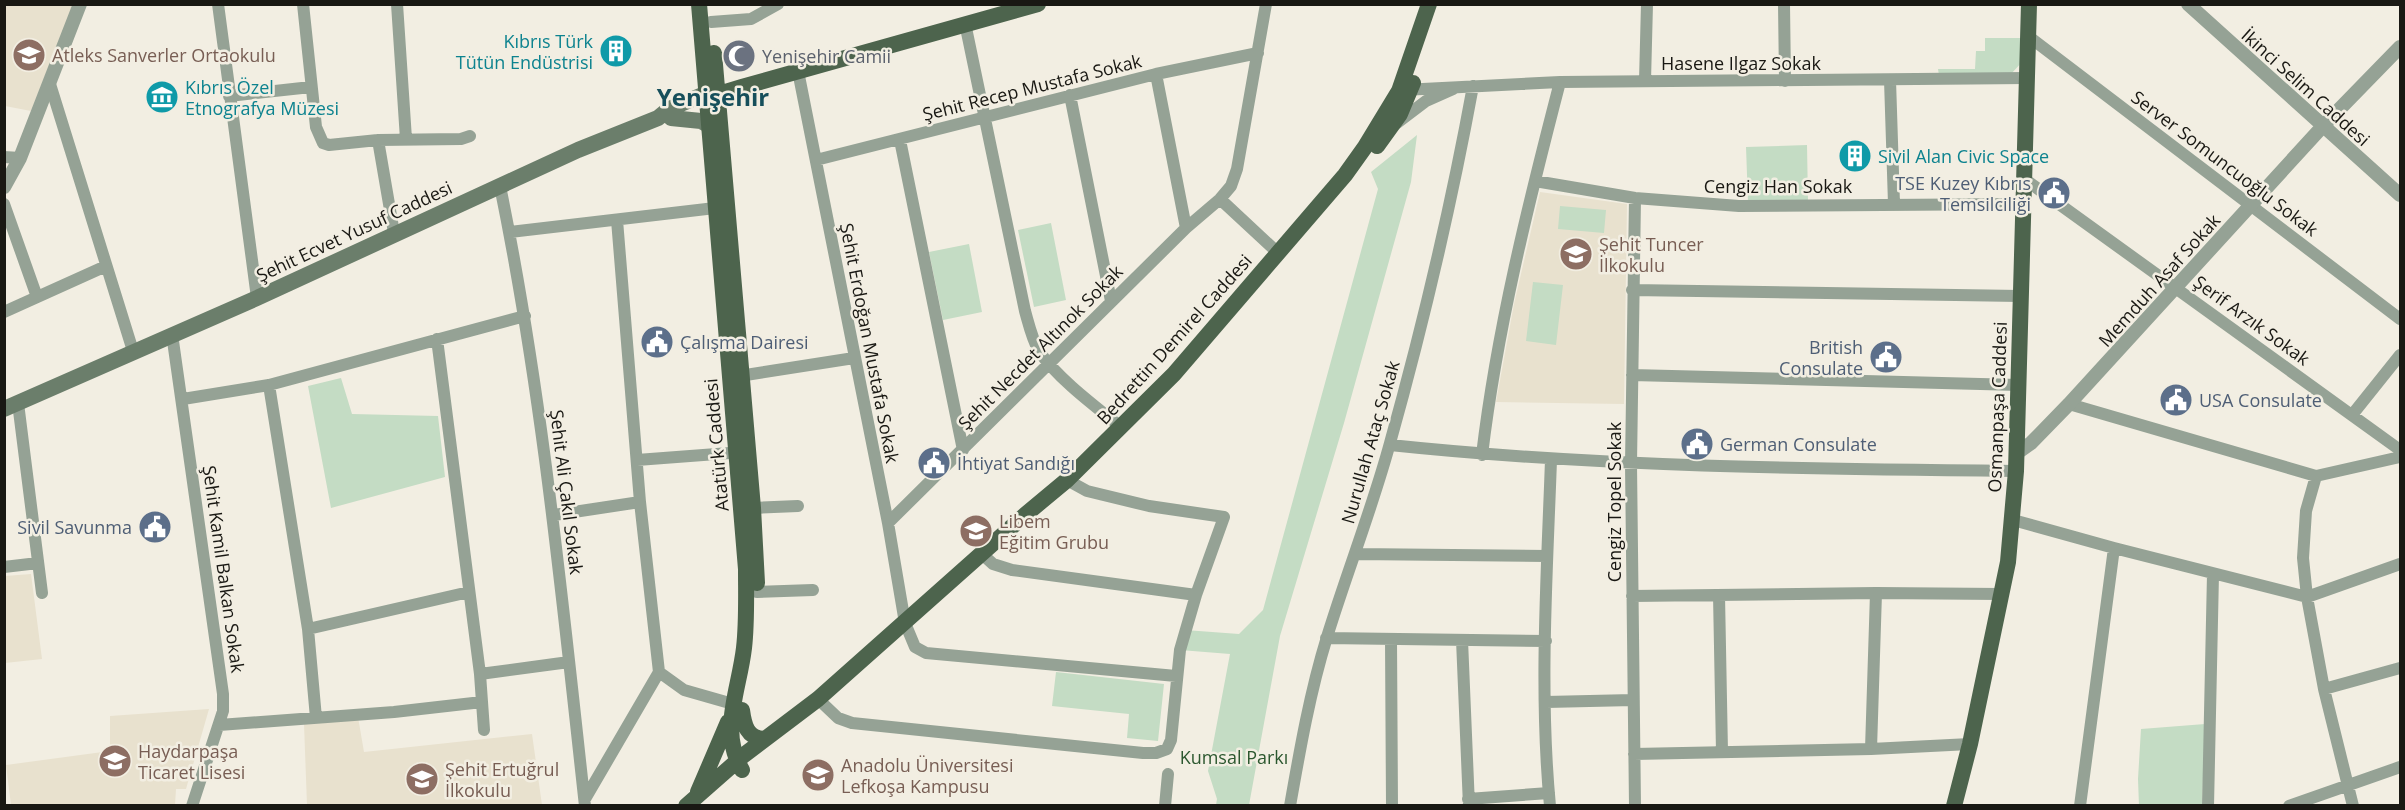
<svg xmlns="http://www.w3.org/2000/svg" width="2405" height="810" viewBox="0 0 2405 810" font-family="'Open Sans',sans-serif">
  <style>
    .built { fill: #e8e1ce }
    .green { fill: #c4dcc4 }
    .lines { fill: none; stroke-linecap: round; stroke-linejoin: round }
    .minor { stroke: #95a295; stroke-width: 12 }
    .tertiary { stroke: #95a295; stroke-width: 14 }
    .secondary { stroke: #6b7e6b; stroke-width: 16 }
    .primary { stroke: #4d644d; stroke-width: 16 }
    .labels { text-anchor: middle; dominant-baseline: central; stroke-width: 5; stroke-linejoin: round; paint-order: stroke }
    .culture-label { font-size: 18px; fill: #0d838f; stroke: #f2eee2; text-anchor: start }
    .education-label { font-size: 18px; fill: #785e54; stroke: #f2eee2; text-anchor: start }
    .worship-label { font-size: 18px; fill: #5b616d; stroke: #f2eee2; text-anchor: start }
    .street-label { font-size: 18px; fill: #191813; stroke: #f2eee2 }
    .service-label { font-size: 18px; fill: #4e5e75; stroke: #f2eee2; text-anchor: start }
    .park-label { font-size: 18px; fill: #2b572e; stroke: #f2eee2 }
    .district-label { font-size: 24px; font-weight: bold; fill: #164f5b; stroke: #f2eee2 }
  </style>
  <rect width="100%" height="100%" fill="#f2eee2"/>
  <path class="built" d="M4 5H73L31 111 5 106Z
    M1540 192 1627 204 1624 404 1496 402 1514 304Z
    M31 574 42 659 5 663V576Z
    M209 709 186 789H176L175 805H11L6 765 110 751V716Z
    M358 717 364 752 532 734 542 805H307L304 724Z"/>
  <path class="green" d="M1985 38H2024V60L2010 75H1939L1938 69H1975L1976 51H1985Z
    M1417 135 1411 182 1344 423 1280 636 1249 805H1216L1217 799 1208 771 1230 654 1180 650 1185 630 1239 634 1263 610 1378 189 1371 172Z
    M1807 145 1808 201 1748 202 1746 147Z
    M1560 206 1606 210 1604 233 1558 229Z
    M1051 223 1066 300 1034 307 1018 230Z
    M969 244 982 312 943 320 929 252Z
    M1533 282 1563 285 1556 345 1526 341Z
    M341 378 352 414 438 416 445 477 331 508 308 386Z
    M1056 672 1164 684 1158 741 1127 738 1129 714 1052 706Z
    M2205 724 2202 805 2139 806 2138 779 2141 729Z"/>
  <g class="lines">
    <path class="minor" d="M218 4 257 298
      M303 4 316 127 323 143 329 145 378 140 461 139 470 136
      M397 4 406 139
      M1784 4 1785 81
      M711 22 751 19 778 4
      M965 23 1025 311C1029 325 1032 339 1039 351 1056 377 1096 407 1121 427
      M2028 36 2400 319
      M798 71 888 523 905 623 915 647 926 653 1176 676
      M1156 74 1186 228
      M1890 80 1894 204
      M1645 81 1647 4
      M50 84 133 351
      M1403 90 1560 82 2026 78
      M1070 95 1111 301
      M229 96 311 87
      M1397 123 1426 101 1453 89
      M378 140 394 233
      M900 140 963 450
      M4 157 20 158
      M816 160 1156 74 1258 53
      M2023 178 2400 450
      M1535 181 1635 198 1739 206 2023 204
      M500 186C542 391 562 598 585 806
      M1635 198 1631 464 1635 806
      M1220 199 1278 253
      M4 204 37 297
      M617 220 640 502 659 672
      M510 232 715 208
      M1632 290 2020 296
      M4 312 106 266
      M172 334 223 694V711L192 806
      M437 339 480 674 484 730
      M1632 375 2019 385
      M733 377 854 358
      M269 385 308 629 316 718
      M183 399 269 385 525 316
      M18 403 42 593
      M2069 404 2316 476 2400 457
      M2352 415 2400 355
      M1390 445C1598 467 1807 469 2016 471
      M1482 455C1497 329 1528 205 1560 82
      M637 460 743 452
      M2316 476 2306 511 2303 558 2307 597 2324 689 2353 806
      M753 508 798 506
      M554 515 640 502
      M2013 520 2114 548 2307 597 2400 564
      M888 523 1186 228 1220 199 1231 186 1237 169 1266 4
      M982 554 993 564 1012 570 1196 595
      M1355 554 1547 556
      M4 567 38 563
      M757 592 813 590
      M1719 595 1722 752
      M1632 596 1876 593 2001 594
      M308 629 469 592
      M1326 638 1546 641
      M1391 640 1392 806
      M1462 640 1469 806
      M659 672 684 690 733 704
      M480 674 569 662
      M2324 689 2400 668
      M818 699 838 718 852 723 1143 753H1156L1167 749 1171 740 1180 650 1196 595 1224 517 1149 506 1087 491 1067 480
      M1546 702 1633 700
      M219 725 394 712 482 702
      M1871 749 1876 593
      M1634 754 1871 749 1970 744
      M585 799 659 672
      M1468 799 1549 793
      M1165 806 1168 774
      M1290 806C1300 749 1310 692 1327 637 1347 572 1372 509 1390 443 1423 325 1451 206 1473 86
      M1550 806C1539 691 1547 574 1551 460
      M2080 806 2114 548
      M2208 806 2213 574
      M2289 806 2400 767"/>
    <path class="tertiary" d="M2188 4 2400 195
      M4 187 20 158 80 4
      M2017 453 2031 443 2069 404 2323 126 2400 47"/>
    <path class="secondary" d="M671 118 701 121 710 126
      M4 409 257 298 578 150 658 118 669 109 707 93"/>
    <path class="primary" d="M699 4 746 569C746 596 747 622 744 648 739 691 719 730 742 770
      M714 53 753 508 757 583
      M711 100 719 94 742 87 1038 4
      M1377 146 1400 114 1413 83
      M742 710C744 725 747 738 764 739
      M698 792 728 722
      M686 806 744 755 818 699 1025 515 1067 480 1174 374 1345 175 1365 147 1399 91 1429 4
      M1954 806 1970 744 2008 562 2016 471 2029 4"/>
  </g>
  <defs>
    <g id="building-disc" transform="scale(1.725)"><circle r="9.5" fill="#0f9aa8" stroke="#f2eee2"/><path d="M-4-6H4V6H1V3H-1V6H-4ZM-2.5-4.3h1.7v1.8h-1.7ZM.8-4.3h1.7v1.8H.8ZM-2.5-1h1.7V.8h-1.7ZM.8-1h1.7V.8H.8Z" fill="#fff"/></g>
    <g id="school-disc" transform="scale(1.725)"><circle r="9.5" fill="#8d6e63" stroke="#f2eee2"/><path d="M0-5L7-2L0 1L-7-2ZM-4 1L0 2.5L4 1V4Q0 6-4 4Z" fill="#fff"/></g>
    <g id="mosque-disc" transform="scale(1.725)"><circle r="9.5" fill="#6b7280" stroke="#f2eee2"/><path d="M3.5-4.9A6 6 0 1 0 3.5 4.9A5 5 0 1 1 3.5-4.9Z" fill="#fff"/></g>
    <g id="museum-disc" transform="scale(1.725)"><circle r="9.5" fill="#0f9aa8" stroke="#f2eee2"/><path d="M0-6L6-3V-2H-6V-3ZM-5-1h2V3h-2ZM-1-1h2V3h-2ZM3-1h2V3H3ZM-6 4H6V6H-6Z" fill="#fff"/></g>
    <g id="civic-disc" transform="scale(1.725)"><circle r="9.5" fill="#5c6f8a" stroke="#f2eee2"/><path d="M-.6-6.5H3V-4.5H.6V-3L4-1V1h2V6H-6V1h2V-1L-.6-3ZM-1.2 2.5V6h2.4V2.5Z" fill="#fff"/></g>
    <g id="university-disc" transform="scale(1.725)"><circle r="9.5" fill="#8d6e63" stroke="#f2eee2"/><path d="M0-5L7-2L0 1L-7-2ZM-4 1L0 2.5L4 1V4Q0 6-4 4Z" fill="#fff"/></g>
  </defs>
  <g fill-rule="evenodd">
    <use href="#building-disc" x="616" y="51"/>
    <use href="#school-disc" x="29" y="55"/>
    <use href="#mosque-disc" x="739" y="56"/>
    <use href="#museum-disc" x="162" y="97"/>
    <use href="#building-disc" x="1855" y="156"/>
    <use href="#civic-disc" x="2054" y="193"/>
    <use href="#school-disc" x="1576" y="254"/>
    <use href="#civic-disc" x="657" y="342"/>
    <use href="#civic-disc" x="1886" y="357"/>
    <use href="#civic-disc" x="2176" y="400"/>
    <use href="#civic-disc" x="1697" y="444"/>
    <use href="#civic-disc" x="934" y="463"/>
    <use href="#civic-disc" x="155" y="527"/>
    <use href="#school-disc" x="976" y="531"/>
    <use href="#school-disc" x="115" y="761"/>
    <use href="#university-disc" x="818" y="775"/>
    <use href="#school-disc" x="422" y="779"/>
  </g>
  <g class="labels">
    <g class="culture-label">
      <text x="593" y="41" text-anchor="end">Kıbrıs Türk<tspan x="593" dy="21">Tütün Endüstrisi</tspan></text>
      <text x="185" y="87">Kıbrıs Özel<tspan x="185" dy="21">Etnografya Müzesi</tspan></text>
      <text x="1878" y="156">Sivil Alan Civic Space</text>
    </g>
    <g class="education-label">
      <text x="52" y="55">Atleks Sanverler Ortaokulu</text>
      <text x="1599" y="244">Şehit Tuncer<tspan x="1599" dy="21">İlkokulu</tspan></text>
      <text x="999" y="521">Libem<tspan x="999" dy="21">Eğitim Grubu</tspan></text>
      <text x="138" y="751">Haydarpaşa<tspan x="138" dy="21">Ticaret Lisesi</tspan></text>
      <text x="841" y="765">Anadolu Üniversitesi<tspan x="841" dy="21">Lefkoşa Kampusu</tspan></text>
      <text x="445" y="769">Şehit Ertuğrul<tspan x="445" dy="21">İlkokulu</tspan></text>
    </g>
    <g class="worship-label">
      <text x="762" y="56">Yenişehir Camii</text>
    </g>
    <g class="street-label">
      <text x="1741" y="63">Hasene Ilgaz Sokak</text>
      <text transform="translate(1032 87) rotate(-14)">Şehit Recep Mustafa Sokak</text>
      <text transform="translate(2306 87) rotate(42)">İkinci Selim Caddesi</text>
      <text transform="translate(2225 163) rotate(37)">Server Somuncuoğlu Sokak</text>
      <text x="1778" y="186">Cengiz Han Sokak</text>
      <text transform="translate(354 231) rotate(-25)">Şehit Ecvet Yusuf Caddesi</text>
      <text transform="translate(2159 280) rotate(-48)">Memduh Asaf Sokak</text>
      <text transform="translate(2252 320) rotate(36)">Şerif Arzık Sokak</text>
      <text transform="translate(1174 339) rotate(-48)">Bedrettin Demirel Caddesi</text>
      <text transform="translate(870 343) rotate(79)">Şehit Erdoğan Mustafa Sokak</text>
      <text transform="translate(1040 347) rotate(-45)">Şehit Necdet Altınok Sokak</text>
      <text transform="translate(1997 407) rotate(-88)">Osmanpaşa Caddesi</text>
      <text transform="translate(1370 442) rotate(-74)">Nurullah Ataç Sokak</text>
      <text transform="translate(716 445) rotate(-95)">Atatürk Caddesi</text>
      <text transform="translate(567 492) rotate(83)">Şehit Ali Çakıl Sokak</text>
      <text transform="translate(1614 502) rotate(-90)">Cengiz Topel Sokak</text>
      <text transform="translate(224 569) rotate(82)">Şehit Kamil Balkan Sokak</text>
    </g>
    <g class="service-label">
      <text x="2031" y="183" text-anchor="end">TSE Kuzey Kıbrıs<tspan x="2031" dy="21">Temsilciliği</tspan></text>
      <text x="680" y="342">Çalışma Dairesi</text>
      <text x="1863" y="347" text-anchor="end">British<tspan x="1863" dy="21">Consulate</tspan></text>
      <text x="2199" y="400">USA Consulate</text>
      <text x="1720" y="444">German Consulate</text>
      <text x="957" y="463">İhtiyat Sandığı</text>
      <text x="132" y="527" text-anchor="end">Sivil Savunma</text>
    </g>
    <g class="park-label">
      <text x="1234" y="757">Kumsal Parkı</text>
    </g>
    <g class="district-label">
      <text x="713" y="96">Yenişehir</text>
    </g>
  </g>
  <rect width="2405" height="810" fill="none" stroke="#191813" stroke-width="12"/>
</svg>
